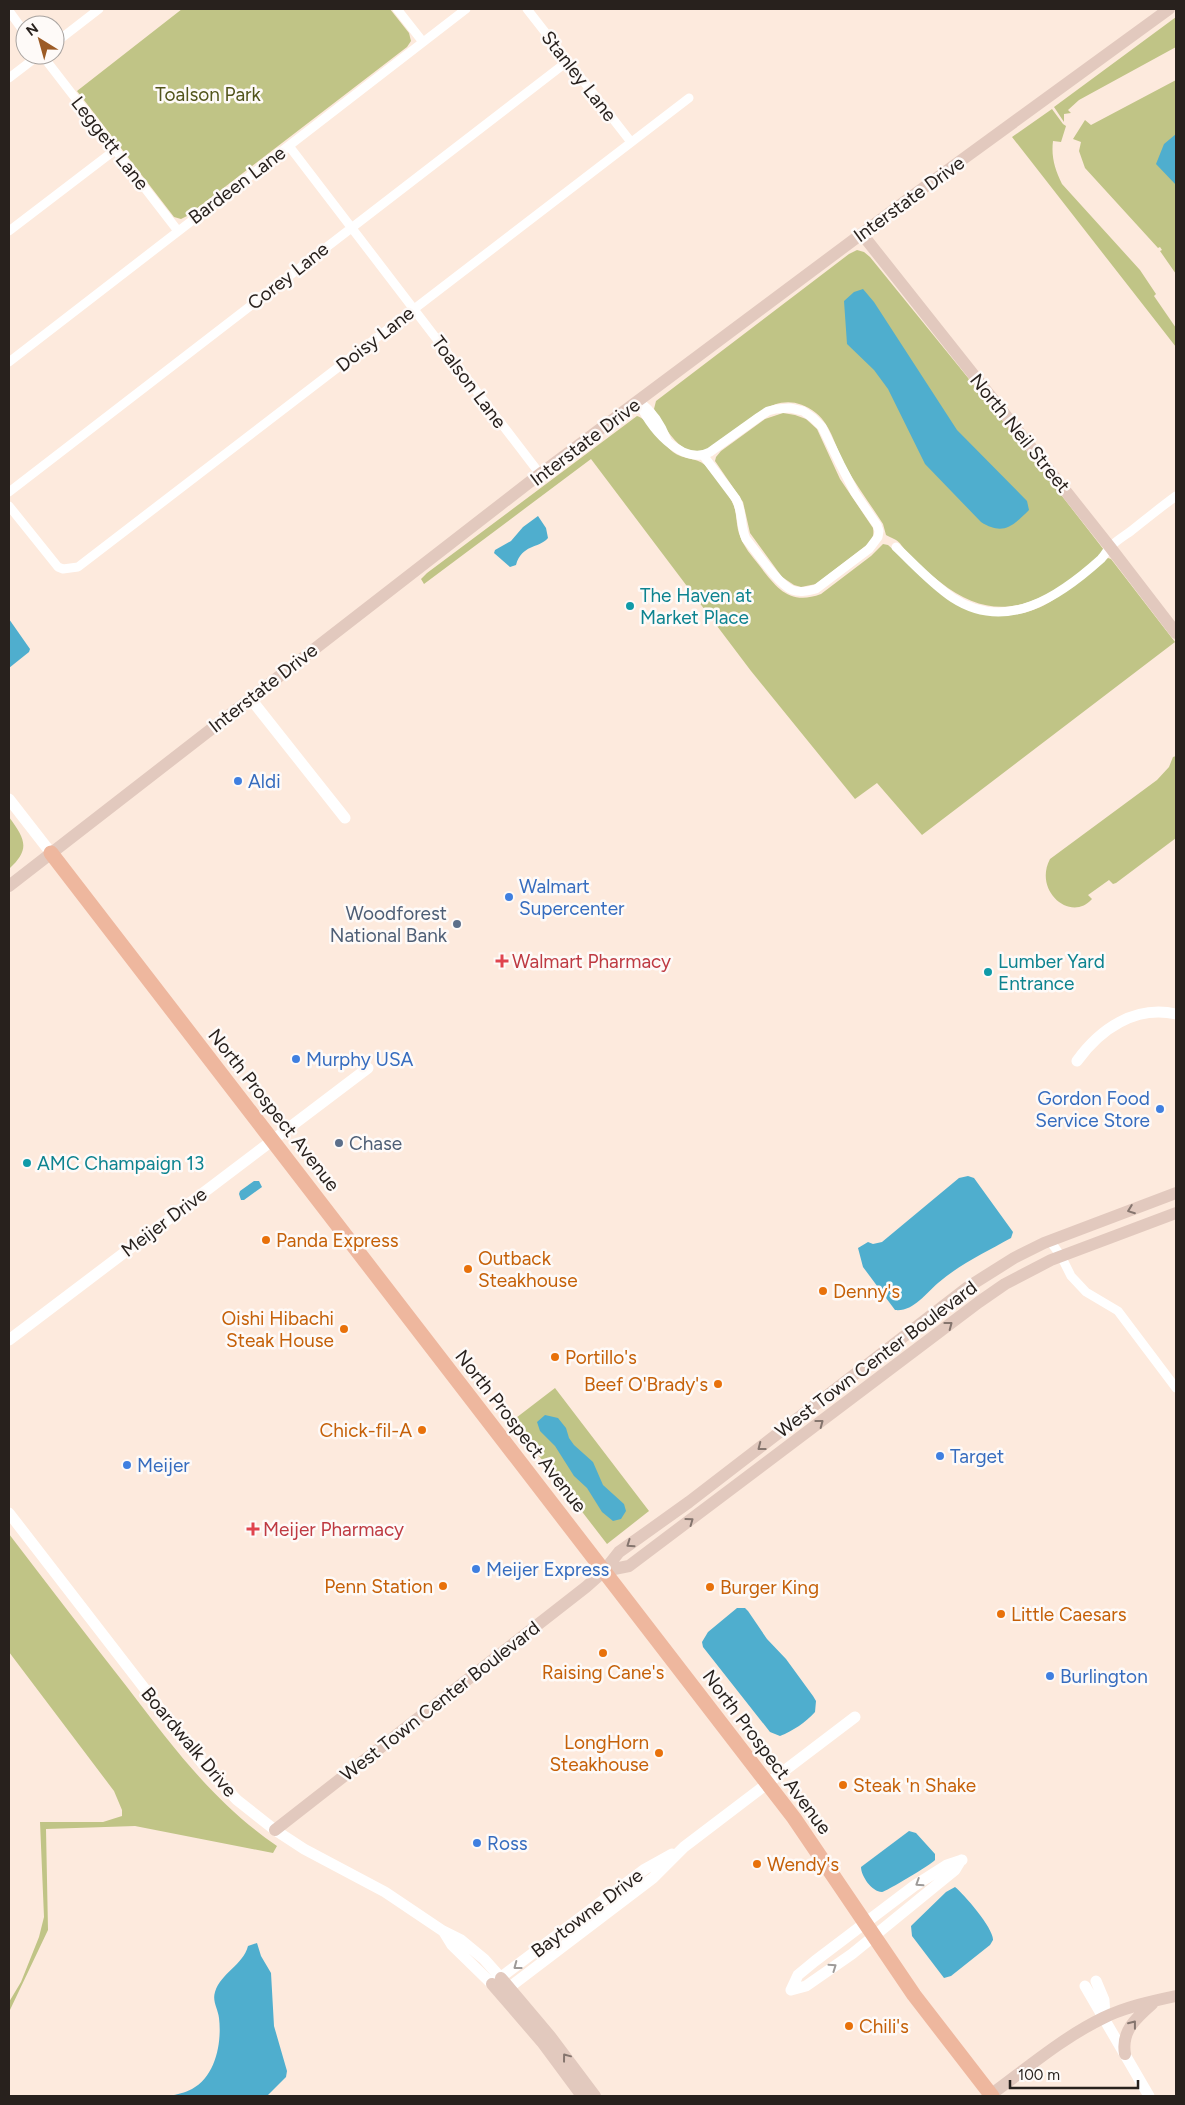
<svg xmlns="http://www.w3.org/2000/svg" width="1185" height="2105" viewBox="0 0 1185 2105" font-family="Figtree,sans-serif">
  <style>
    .green { fill: #c0c486 }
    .water { fill: #4faece }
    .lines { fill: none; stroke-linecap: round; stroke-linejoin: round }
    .minor { stroke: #fff; stroke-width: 9 }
    .tertiary { stroke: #fff; stroke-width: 11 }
    .secondary { stroke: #e2c9be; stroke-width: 12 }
    .primary { stroke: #eeb79e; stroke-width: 15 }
    .oneway { stroke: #85756e }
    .oneway2 { stroke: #9e9b99 }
    .culture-dot { fill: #0f9aa8; stroke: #fefaf8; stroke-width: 2 }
    .shop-dot { fill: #3f7fe0; stroke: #fefaf8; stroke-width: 2 }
    .service-dot { fill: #5c6f8a; stroke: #fefaf8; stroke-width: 2 }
    .health-dot { fill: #e0444e; stroke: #fefaf8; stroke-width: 2 }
    .food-dot { fill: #e8710a; stroke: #fefaf8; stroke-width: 2 }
    .labels { text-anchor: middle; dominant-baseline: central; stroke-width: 5; stroke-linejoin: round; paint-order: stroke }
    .street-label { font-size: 19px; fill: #28211d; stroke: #fefaf8 }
    .park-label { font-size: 19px; fill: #52541b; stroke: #fefaf8 }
    .culture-label { font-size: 19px; fill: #0d838f; stroke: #fefaf8; text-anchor: start }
    .shop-label { font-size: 19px; fill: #366cbe; stroke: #fefaf8; text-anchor: start }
    .service-label { font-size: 19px; fill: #4e5e75; stroke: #fefaf8; text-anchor: end }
    .health-label { font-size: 19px; fill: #be3a42; stroke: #fefaf8; text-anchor: start }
    .food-label { font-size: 19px; fill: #c56008; stroke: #fefaf8; text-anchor: start }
  </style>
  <rect width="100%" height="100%" fill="#fdeadd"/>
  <path class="green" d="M182 9H390L409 33 411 41 407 47 187 216 181 219 174 217 77 91Z
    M1176 17V47L1079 100 1068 110 1071 113 1064 114V122L1054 107Z
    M1176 80V274L1160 251 1162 250 1160 247 1158 248 1085 168 1079 151 1081 142 1073 139 1085 120 1091 125Z
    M1052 109 1063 124 1066 126 1061 142 1053 141C1051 157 1055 170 1062 184L1140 270 1156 294 1154 296 1176 328V347L1012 137Z
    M857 250 864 252 870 257 1016 437 1104 550C1095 562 1083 569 1072 578 1027 612 986 619 940 582 928 573 916 563 906 551 903 548 900 542 896 540 893 538 889 537 886 535L883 524C871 505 857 487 846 467 836 450 832 426 816 413 761 370 724 471 684 448 671 440 662 422 654 409L656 401 849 254Z
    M783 413 795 415 806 419 817 429 840 479 873 528C874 535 873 539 868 544L816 584 801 587 794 585 782 577 750 533 743 502 715 461 716 457 721 451 765 419Z
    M637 416C648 419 663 444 673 452 683 460 696 457 705 465 715 478 728 491 734 506 737 515 736 526 740 536 744 547 751 555 759 565 776 587 789 606 821 594L871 556 883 544 888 545 951 601C983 620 1021 621 1053 600 1072 588 1088 570 1108 558L1111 559 1175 642 922 835 877 783 855 799 751 671 591 459 424 584 421 579 427 573Z
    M1176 756V838L1116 883 1113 884 1109 880 1088 895 1092 899C1071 923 1033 891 1050 859L1157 780 1169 767 1173 757Z
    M9 817C25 839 31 849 9 869Z
    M555 1388 649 1511 607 1544 512 1421Z
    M9 1534C48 1585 87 1636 127 1687 173 1747 214 1803 277 1846L273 1853 135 1826 46 1829 48 1930 9 2012V2002L21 1982 39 1937 44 1917 40 1822H103L122 1816V1810L114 1791 9 1652Z"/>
  <path class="water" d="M1176 134V185L1156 164 1164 144Z
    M863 289 874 302 957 430 1027 501 1029 510C1013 526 1003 536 981 522L925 464 888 389 874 370 847 344 844 301 854 292Z
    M538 516 546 528 548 538C538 549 522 544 516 565L510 567 494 553 495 550 511 541 523 527Z
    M9 619 30 649 29 652 9 668Z
    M968 1176 974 1178 1013 1232 1011 1238C986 1252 960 1264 938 1283 925 1294 913 1312 895 1310L863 1267 858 1248 868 1242 873 1244 882 1242 959 1178Z
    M254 1181H259L262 1187 244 1200H241L239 1194 240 1191Z
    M545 1415 558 1418 566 1428 569 1438 574 1445 593 1462 603 1485 624 1504 626 1511 621 1519 613 1521 602 1512 587 1488 574 1476 555 1446 540 1431 537 1422Z
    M737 1608H745L748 1611 767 1639 786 1659 813 1696 816 1701 815 1712C806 1722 793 1731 780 1736L770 1732 703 1647 702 1642 708 1632Z
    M909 1831 916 1833 935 1854V1860C932 1864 885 1892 882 1892 872 1892 861 1876 861 1867Z
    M955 1887C964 1894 994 1929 993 1940L990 1945 951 1976 944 1978 912 1936 911 1926 946 1892Z
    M257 1943 261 1956 271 1973 274 2026 287 2071 286 2077 267 2096H170C177 2094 185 2093 192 2089 216 2076 222 2042 219 2018 218 2009 212 2001 215 1992 221 1973 243 1965 248 1946Z"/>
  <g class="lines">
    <path class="minor" d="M397 9 423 42
      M527 9 631 142
      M9 11 25 33
      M55 43 99 9
      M42 55 178 231
      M9 78 39 55
      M289 146 540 474
      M9 231 115 150
      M9 362 466 9
      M639 401C647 425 682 467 710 452L759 417 768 411 776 409 790 408 803 411 813 418 822 427 840 464 855 493 877 525 879 531 878 537 869 549 816 589C808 591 800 593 792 590 777 583 757 552 746 539 740 526 743 512 736 499L703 455
      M639 401C653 412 661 424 667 440
      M9 492 568 61
      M9 506 58 567 63 569 78 567 689 98
      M896 547C914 564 932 584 953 598 1007 633 1060 596 1101 559 1105 555 1107 550 1110 547 1116 541 1124 536 1131 531 1146 519 1161 507 1176 496
      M1050 1241 1061 1256 1071 1276 1086 1292 1118 1311 1176 1388"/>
    <path class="tertiary" d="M250 698 345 818
      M9 799 51 853
      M1077 1061C1100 1029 1135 1005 1176 1014
      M9 1340 368 1068
      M9 1513 202 1763 237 1800 275 1830 304 1849 385 1892 443 1931 461 1940 484 1959 501 1978
      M444 1932 452 1945 492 1984 645 1869 672 1854
      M1096 1981 1104 2000 1105 2017
      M1085 1986 1149 2096
      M791 1990 798 1975 815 1961 914 1886 947 1865 962 1860
      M791 1990 806 1986 852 1954 955 1870 961 1860
      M502 1993 653 1878 684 1847 855 1717"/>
    <path class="secondary" d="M862 234 1110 547 1176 633
      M9 886 540 474 915 194 1169 9
      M604 1571 629 1566 979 1302 1005 1284 1051 1260 1176 1213
      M275 1830 586 1587 604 1571 619 1552 689 1502 968 1287 1014 1258 1044 1243 1176 1193
      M501 1978 550 2036 595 2096
      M492 1984 542 2042 582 2096
      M1125 2054C1121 2031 1136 2018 1152 2004
      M989 2096C1026 2069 1062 2038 1103 2018 1125 2007 1152 2001 1176 1996"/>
    <path class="primary" d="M51 853 794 1818 914 1995 992 2096"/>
  </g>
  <defs><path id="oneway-chevron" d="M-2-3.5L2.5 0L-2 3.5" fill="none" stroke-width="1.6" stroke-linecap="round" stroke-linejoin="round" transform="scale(1.25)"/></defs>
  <g class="oneway">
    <use href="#oneway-chevron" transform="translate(1131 1210) rotate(159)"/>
    <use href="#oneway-chevron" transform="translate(949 1325) rotate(-37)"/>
    <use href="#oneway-chevron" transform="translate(820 1423) rotate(-37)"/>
    <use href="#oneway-chevron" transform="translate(761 1447) rotate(142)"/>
    <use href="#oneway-chevron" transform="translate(690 1521) rotate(-36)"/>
    <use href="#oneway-chevron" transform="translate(630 1544) rotate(145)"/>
    <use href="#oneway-chevron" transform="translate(1133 2024) rotate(-52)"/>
    <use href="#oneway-chevron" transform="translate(566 2057) rotate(-127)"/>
  </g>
  <g class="oneway2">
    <use href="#oneway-chevron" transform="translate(919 1883) rotate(147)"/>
    <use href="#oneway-chevron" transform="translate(517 1966) rotate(143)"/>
    <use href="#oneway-chevron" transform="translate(833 1967) rotate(-35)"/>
  </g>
  <g class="culture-dot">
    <circle cx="630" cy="606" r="5"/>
    <circle cx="988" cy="972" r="5"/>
    <circle cx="27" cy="1163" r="5"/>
  </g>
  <g class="shop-dot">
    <circle cx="238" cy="781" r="5"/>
    <circle cx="509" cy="897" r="5"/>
    <circle cx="296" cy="1059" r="5"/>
    <circle cx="1160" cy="1109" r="5"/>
    <circle cx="940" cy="1456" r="5"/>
    <circle cx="127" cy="1465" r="5"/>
    <circle cx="476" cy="1569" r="5"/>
    <circle cx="1050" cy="1676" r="5"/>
    <circle cx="477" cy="1843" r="5"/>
  </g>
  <g class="service-dot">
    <circle cx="457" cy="924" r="5"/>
    <circle cx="339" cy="1143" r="5"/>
  </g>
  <g class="health-dot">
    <path d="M499.5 953.5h5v5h5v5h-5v5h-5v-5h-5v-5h5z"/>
    <path d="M250.5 1521.5h5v5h5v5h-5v5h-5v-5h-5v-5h5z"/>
  </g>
  <g class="food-dot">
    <circle cx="266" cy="1240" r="5"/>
    <circle cx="468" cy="1269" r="5"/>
    <circle cx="823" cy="1291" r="5"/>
    <circle cx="344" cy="1329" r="5"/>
    <circle cx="555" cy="1357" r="5"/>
    <circle cx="718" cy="1384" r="5"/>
    <circle cx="422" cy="1430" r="5"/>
    <circle cx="443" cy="1586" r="5"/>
    <circle cx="710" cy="1587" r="5"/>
    <circle cx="1001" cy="1614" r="5"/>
    <circle cx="603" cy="1653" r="5"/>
    <circle cx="659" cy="1753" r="5"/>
    <circle cx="843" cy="1785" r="5"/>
    <circle cx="757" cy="1864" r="5"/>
    <circle cx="849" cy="2026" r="5"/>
  </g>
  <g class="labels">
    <g class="street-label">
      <text transform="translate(579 76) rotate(52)">Stanley Lane</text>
      <text transform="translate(110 143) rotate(52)">Leggett Lane</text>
      <text transform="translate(237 185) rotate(-37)">Bardeen Lane</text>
      <text transform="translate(909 199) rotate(-36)">Interstate Drive</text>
      <text transform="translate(288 276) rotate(-38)">Corey Lane</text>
      <text transform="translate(375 339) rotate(-38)">Doisy Lane</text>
      <text transform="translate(469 382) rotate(53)">Toalson Lane</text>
      <text transform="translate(1020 433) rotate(51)">North Neil Street</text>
      <text transform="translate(585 442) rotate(-37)">Interstate Drive</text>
      <text transform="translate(263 688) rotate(-38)">Interstate Drive</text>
      <text transform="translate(274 1110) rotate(52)">North Prospect Avenue</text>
      <text transform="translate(164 1222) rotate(-37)">Meijer Drive</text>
      <text transform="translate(876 1359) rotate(-37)">West Town Center Boulevard</text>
      <text transform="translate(521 1431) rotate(52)">North Prospect Avenue</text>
      <text transform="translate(440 1701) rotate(-38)">West Town Center Boulevard</text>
      <text transform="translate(189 1742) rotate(50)">Boardwalk Drive</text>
      <text transform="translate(767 1752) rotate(53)">North Prospect Avenue</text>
      <text transform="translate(587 1913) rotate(-37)">Baytowne Drive</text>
    </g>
    <g class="park-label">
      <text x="208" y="94">Toalson Park</text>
    </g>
    <g class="culture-label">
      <text x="640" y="595">The Haven at<tspan x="640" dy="22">Market Place</tspan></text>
      <text x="998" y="961">Lumber Yard<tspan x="998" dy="22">Entrance</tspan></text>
      <text x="37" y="1163">AMC Champaign 13</text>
    </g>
    <g class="shop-label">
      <text x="248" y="781">Aldi</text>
      <text x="519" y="886">Walmart<tspan x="519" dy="22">Supercenter</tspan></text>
      <text x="306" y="1059">Murphy USA</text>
      <text x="1150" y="1098" text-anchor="end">Gordon Food<tspan x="1150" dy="22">Service Store</tspan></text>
      <text x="950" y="1456">Target</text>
      <text x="137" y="1465">Meijer</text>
      <text x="486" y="1569">Meijer Express</text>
      <text x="1060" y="1676">Burlington</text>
      <text x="487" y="1843">Ross</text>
    </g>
    <g class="service-label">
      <text x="447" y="913">Woodforest<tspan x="447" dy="22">National Bank</tspan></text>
      <text x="349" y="1143" text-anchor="start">Chase</text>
    </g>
    <g class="health-label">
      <text x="512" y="961">Walmart Pharmacy</text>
      <text x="263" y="1529">Meijer Pharmacy</text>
    </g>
    <g class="food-label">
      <text x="276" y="1240">Panda Express</text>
      <text x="478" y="1258">Outback<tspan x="478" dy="22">Steakhouse</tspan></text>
      <text x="833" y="1291">Denny's</text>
      <text x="334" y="1318" text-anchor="end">Oishi Hibachi<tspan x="334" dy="22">Steak House</tspan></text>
      <text x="565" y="1357">Portillo's</text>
      <text x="708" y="1384" text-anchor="end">Beef O'Brady's</text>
      <text x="412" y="1430" text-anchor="end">Chick-fil-A</text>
      <text x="433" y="1586" text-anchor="end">Penn Station</text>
      <text x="720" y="1587">Burger King</text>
      <text x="1011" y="1614">Little Caesars</text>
      <text x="603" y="1672" text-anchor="middle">Raising Cane's</text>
      <text x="649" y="1742" text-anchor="end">LongHorn<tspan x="649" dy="22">Steakhouse</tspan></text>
      <text x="853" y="1785">Steak 'n Shake</text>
      <text x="767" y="1864">Wendy's</text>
      <text x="859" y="2026">Chili's</text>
    </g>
  </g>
  <rect width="1185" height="2105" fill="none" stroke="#28211d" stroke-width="20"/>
  <g transform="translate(40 40) rotate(323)"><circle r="24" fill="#fefaf8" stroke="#a8a3a0"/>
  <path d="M0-4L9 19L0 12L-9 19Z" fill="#9c5b26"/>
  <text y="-8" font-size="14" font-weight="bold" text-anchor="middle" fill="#28211d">N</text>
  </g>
  <path d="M1010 2080v8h128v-8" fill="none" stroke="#28211d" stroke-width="2.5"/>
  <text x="1018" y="2080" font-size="15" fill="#28211d" stroke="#fefaf8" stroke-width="4" paint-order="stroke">100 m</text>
</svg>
